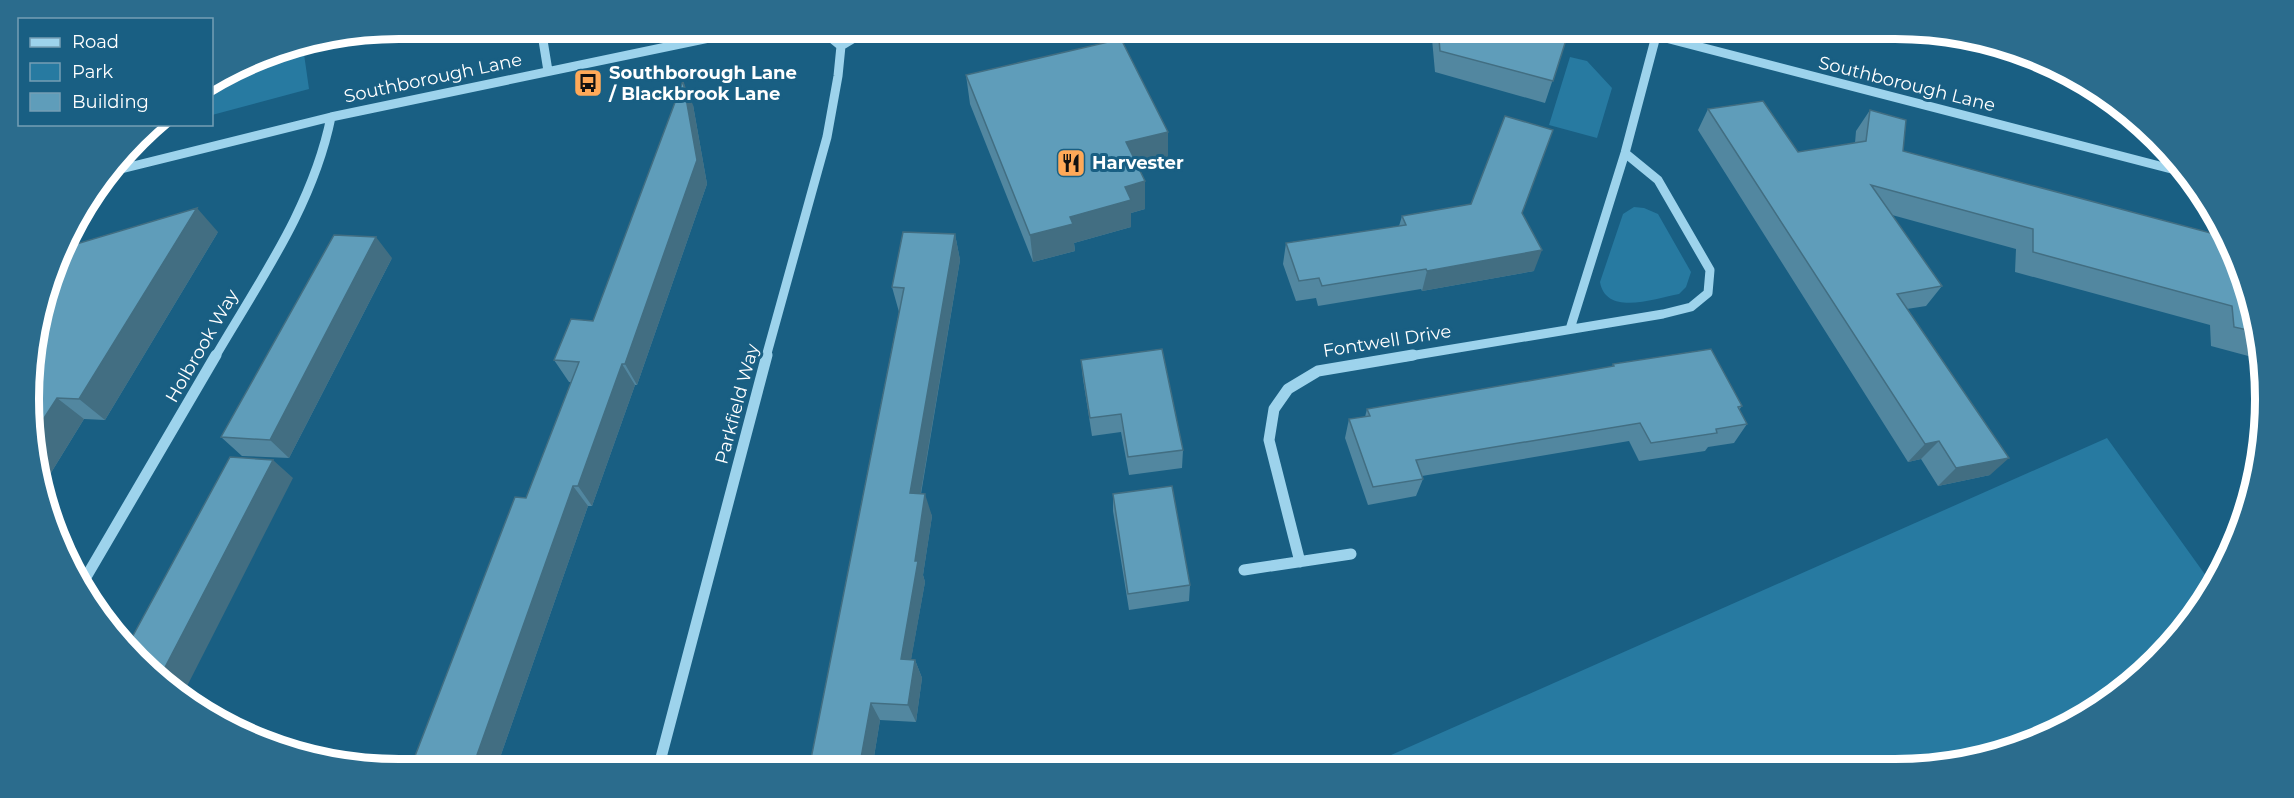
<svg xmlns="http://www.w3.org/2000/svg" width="2294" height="798" viewBox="0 0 2294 798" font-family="Montserrat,sans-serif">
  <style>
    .green { fill: #277aa1 }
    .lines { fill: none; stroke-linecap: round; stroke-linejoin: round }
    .minor-far1 { stroke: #9dd3ec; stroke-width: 9 }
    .minor { stroke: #9dd3ec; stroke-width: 11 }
    .wall { fill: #5287a0 }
    .shaded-wall { fill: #426e82 }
    .building { fill: #5f9dba; stroke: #426e82; stroke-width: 1.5 }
    .labels { text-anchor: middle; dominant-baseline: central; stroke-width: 6; stroke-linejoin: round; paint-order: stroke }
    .poi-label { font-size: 18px; font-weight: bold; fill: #fff; stroke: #195f83; text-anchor: start }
    .street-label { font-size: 18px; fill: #fff; stroke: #195f83 }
    .rim { fill: none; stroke: #fff; stroke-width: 8 }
  </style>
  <rect width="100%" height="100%" fill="#195f83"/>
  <path class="green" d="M303 47 309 89 212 115V85L258 57Z
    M1570 57 1587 61 1612 88 1597 138 1549 125Z
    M1634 207 1644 208 1658 214 1691 272 1686 287 1679 294C1656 298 1606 317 1600 282L1623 214Z
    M2107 438 2214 587 2140 677 2059 731 1944 766 1364 767Z"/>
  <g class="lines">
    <path class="minor-far1" d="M541 28 548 71
      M819 28 841 46
      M1627 28 2179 171
      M841 46 871 28
      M117 170 331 117 757 28
      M1570 329 1625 153 1656 36
      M215 357C260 280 313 206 331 117
      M766 357 827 137 838 76 841 46
      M1404 357 1663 314 1691 307 1708 293 1710 270 1658 180 1625 153"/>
    <path class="minor" d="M1300 562 1269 440 1274 409 1288 389 1318 371 1413 355
      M1244 570 1351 554
      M82 584 216 355
      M658 769 767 355"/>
  </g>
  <path class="wall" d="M1431 28H1520L1566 40 1545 103 1435 72Z
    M1958 37 1991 41 2012 51 1958 39Z
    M966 75 1168 132V160L1138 167 1145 181V209L1131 213V227L1074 243 1075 251 1033 262 970 104Z
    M693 105 707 184 637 385H635L592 506H588L496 769H410L526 498 571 382H569L554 360 593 321Z
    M1708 109 1798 152 1855 143 1856 131 1870 110 1903 151 2225 242 2262 349 2252 357 2211 346 2210 325 2015 272 2016 249 1892 215 1942 286 1926 306 1907 309 1990 475 1938 486 1921 459 1908 462 1698 130Z
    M1522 213 1534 271 1422 291 1421 289 1318 306 1316 298 1296 301 1283 264 1286 243 1399 226 1402 216Z
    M218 232 105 420 84 419 41 489 32 351Z
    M955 234 960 260 921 494 932 516 923 575 925 582 911 659 915 660 922 678 916 722 880 720 872 769H809L899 312 892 287Z
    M392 258 289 458 242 456 221 437Z
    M1081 360 1183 450 1182 468 1129 475 1121 432 1092 436 1083 379Z
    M1613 364 1742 406 1739 410 1747 424 1734 443 1708 447 1705 451 1639 461 1629 441 1422 476 1423 479 1416 496 1368 505 1345 438 1349 419 1365 417 1367 409 1612 367Z
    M1113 494 1190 585 1189 601 1129 610 1113 511Z"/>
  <path class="shaded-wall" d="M683 81 693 105 707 184 637 385 625 364Z
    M1168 132V160L1127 170 1126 142Z
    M1145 181V209L1131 213V227L1074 243 1075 251 1033 262 1030 235 1070 217 1125 187Z
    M197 208 218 232 105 420 79 399Z
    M955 234 960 260 917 515 910 493Z
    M376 237 392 258 289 458 270 440Z
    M1542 250 1534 271 1422 291 1427 271Z
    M622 364 635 385 592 506 578 486Z
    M57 398 84 419 41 489 37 429Z
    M1939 441 1921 459 1908 462 1925 444Z
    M2009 458 1990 475 1938 486 1956 468Z
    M273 460 293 478 182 696 161 675Z
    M573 486 588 506 496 769H472Z
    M925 494 932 516 923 575 925 582 908 677 901 659Z
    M915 660 922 678 916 722 908 705Z
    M871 703 880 720 872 769H859Z"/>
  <path class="building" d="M1438 28H1520L1566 40 1553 81 1440 51Z
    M1121 39 1168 132 1126 142 1145 181 1125 187 1131 200 1070 217 1073 224 1030 235 966 75Z
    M683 81 697 160 625 364H622L578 486H573L472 769H410L515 497 526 498 579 362 554 360 571 319 593 321Z
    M1763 101 1798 152 1866 141 1870 110 1906 120 1903 151 2222 236V241L2225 242 2256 332 2234 327 2232 306 2033 252V229L1871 185 1942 286 1897 294 2009 458 1956 468 1939 441 1925 444 1708 109Z
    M1505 116 1553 130 1522 213 1542 250 1427 271 1426 269 1322 286 1319 278 1299 281 1286 243 1406 225 1402 216 1471 204Z
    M197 208 79 399 57 398 37 429 32 351 63 248Z
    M903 232 955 234 910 493 925 494 915 561H918L901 659 915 660 908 705 871 703 859 769H809L904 288 892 287Z
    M334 235 376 237 270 440 221 437Z
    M1162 349 1183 450 1128 457 1121 414 1090 418 1081 360Z
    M1711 349 1742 406 1738 407 1747 424 1716 429 1717 433 1651 443 1640 423 1416 460 1423 479 1373 487 1349 419 1370 416 1367 409 1614 366 1613 364Z
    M230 457 273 460 161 675 129 643Z
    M1172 486 1190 585 1128 594 1113 494Z"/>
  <defs>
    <g id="bus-square" transform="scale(1.5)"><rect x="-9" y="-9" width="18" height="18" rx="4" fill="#ffa958" stroke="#195f83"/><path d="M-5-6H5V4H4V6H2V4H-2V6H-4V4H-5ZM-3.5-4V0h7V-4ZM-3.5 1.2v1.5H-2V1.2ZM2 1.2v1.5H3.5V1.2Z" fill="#111"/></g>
    <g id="restaurant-square" transform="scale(1.5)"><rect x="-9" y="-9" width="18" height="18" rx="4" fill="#ffa958" stroke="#195f83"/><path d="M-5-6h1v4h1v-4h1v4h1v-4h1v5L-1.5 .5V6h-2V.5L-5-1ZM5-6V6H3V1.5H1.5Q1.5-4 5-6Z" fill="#111"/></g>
  </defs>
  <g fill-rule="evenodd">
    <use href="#bus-square" x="588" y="83"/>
    <use href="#restaurant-square" x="1071" y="163"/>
  </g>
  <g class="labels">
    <g class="poi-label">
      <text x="609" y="73">Southborough Lane<tspan x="609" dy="21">/ Blackbrook Lane</tspan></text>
      <text x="1092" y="163">Harvester</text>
    </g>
    <g class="street-label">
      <text transform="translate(433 78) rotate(-12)">Southborough Lane</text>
      <text transform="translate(1907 84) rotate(14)">Southborough Lane</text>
      <text transform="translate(1387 341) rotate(-9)">Fontwell Drive</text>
      <text transform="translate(202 346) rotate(-60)">Holbrook Way</text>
      <text transform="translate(737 404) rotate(-75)">Parkfield Way</text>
    </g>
  </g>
  <path d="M0 0H2294V798H0ZM399 39H1895A360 360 0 0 1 2255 399V399A360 360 0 0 1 1895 759H399A360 360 0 0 1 39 399V399A360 360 0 0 1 399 39Z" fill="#2b6c8d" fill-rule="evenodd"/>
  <path class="rim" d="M399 39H1895A360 360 0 0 1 2255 399V399A360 360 0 0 1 1895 759H399A360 360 0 0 1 39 399V399A360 360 0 0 1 399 39Z"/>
  <rect x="18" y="18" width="195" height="108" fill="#195f83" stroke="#759fb5" stroke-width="1.5"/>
  <rect x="30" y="38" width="30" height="9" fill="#9dd3ec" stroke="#759fb5" stroke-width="1.5"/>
  <text x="72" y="48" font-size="18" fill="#ffffff">Road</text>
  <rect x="30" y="63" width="30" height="18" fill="#277aa1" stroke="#759fb5" stroke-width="1.5"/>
  <text x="72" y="78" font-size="18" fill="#ffffff">Park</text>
  <rect x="30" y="93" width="30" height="18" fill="#5f9dba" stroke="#759fb5" stroke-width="1.5"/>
  <text x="72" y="108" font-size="18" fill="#ffffff">Building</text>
</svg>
